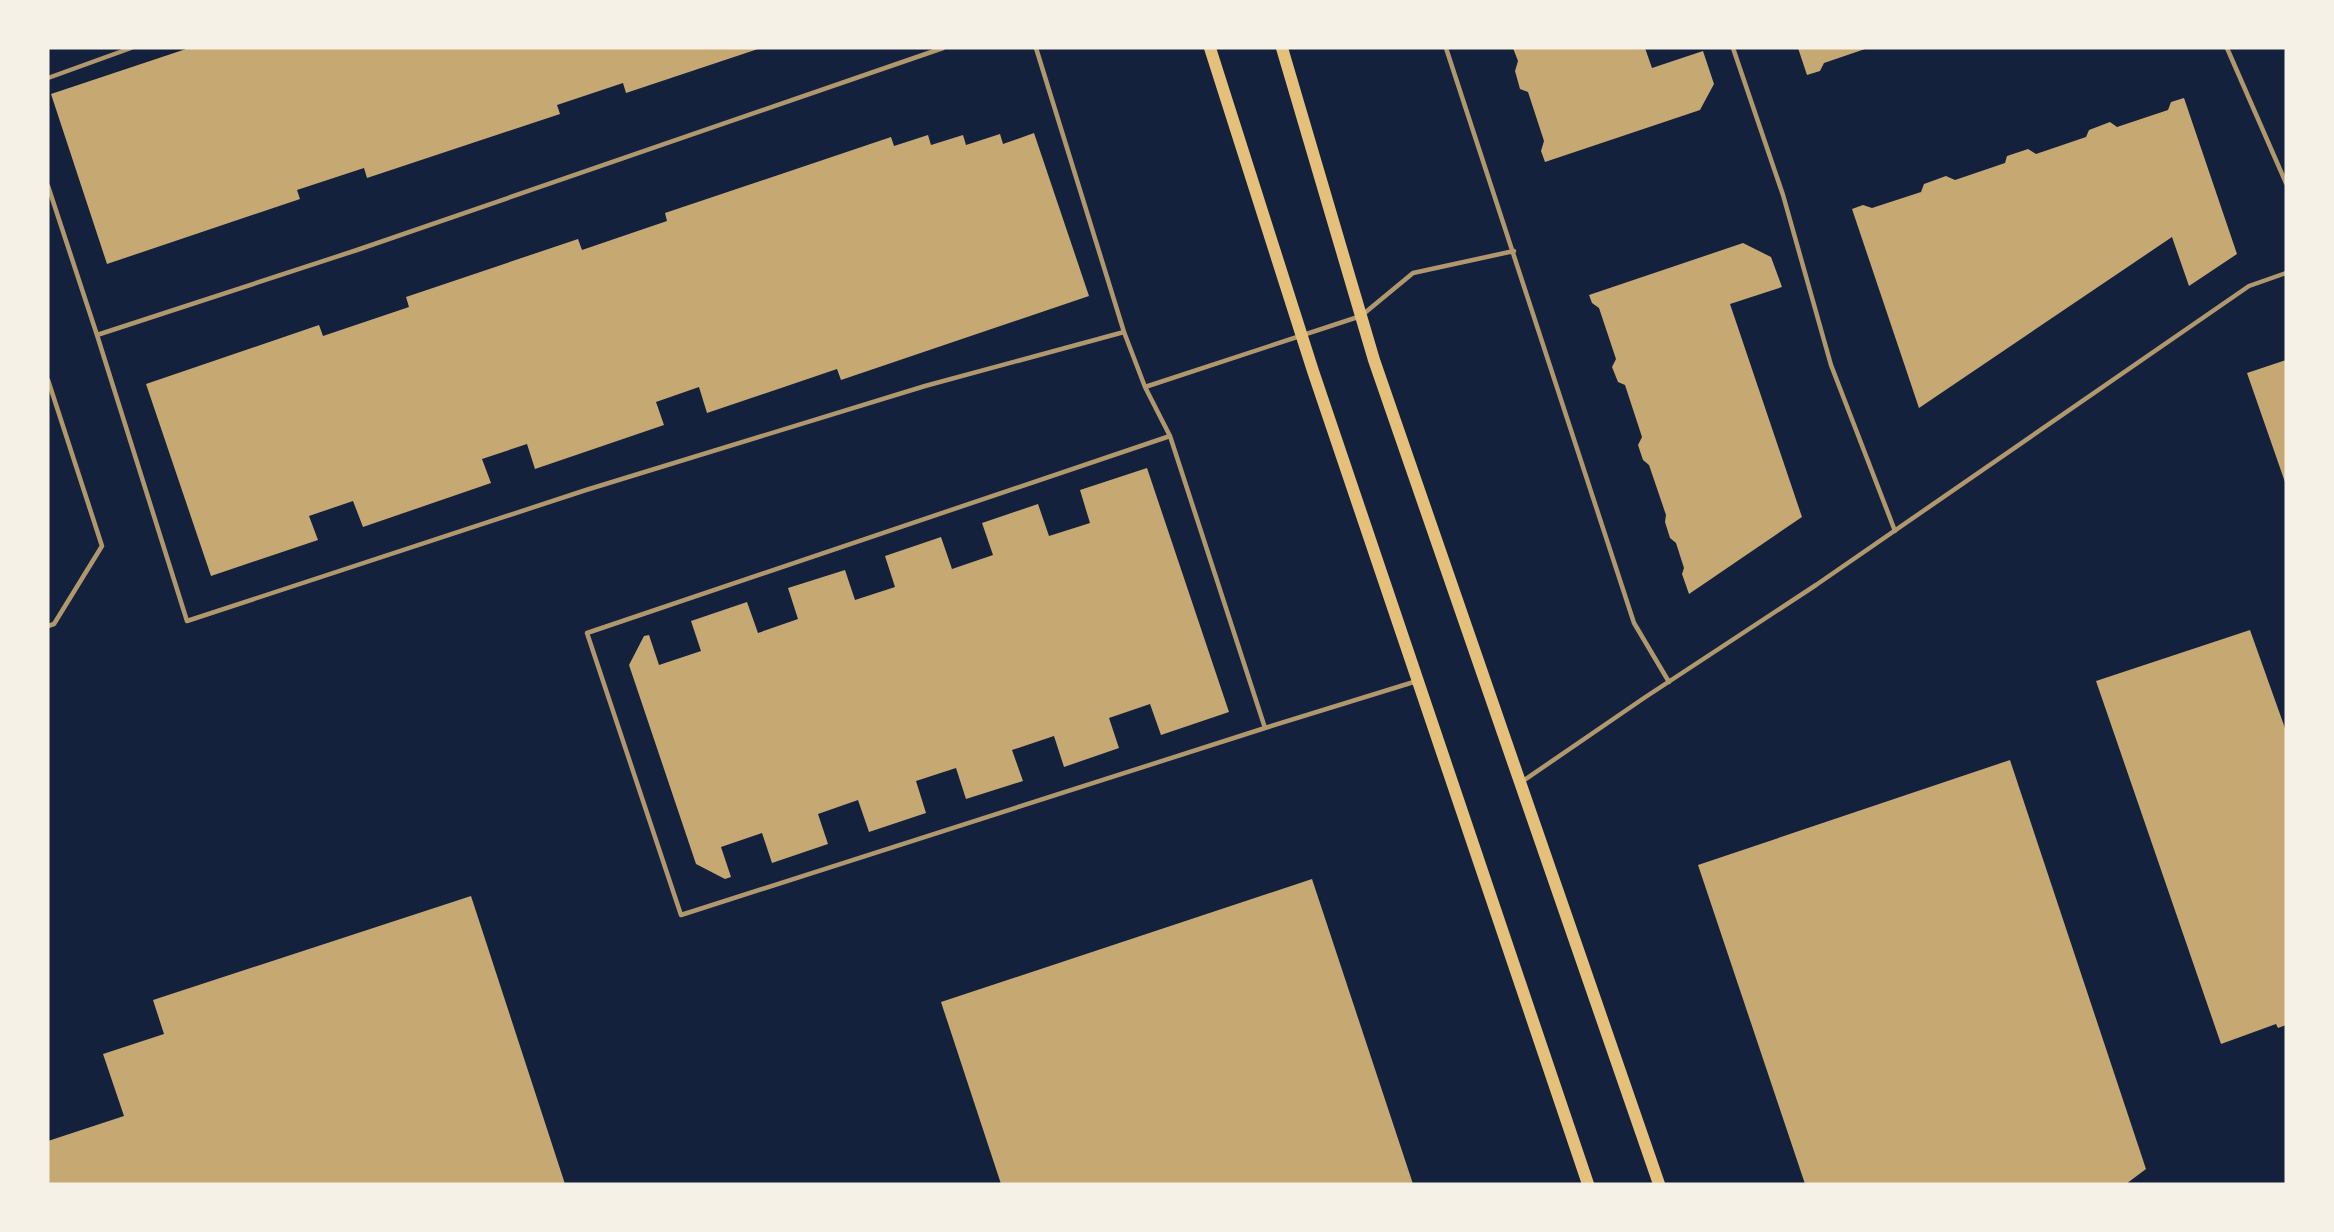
<svg xmlns="http://www.w3.org/2000/svg" width="2334" height="1232" viewBox="0 0 2334 1232" font-family="Inter,sans-serif">
  <style>
    .building { fill: #c6a872 }
    .lines { fill: none; stroke-linecap: round; stroke-linejoin: round }
    .service { stroke: #b1986c; stroke-width: 4.5 }
    .secondary { stroke: #e5c07b; stroke-width: 12 }
  </style>
  <rect width="100%" height="100%" fill="#14213d"/>
  <path class="building" d="M189 48H761L626 93 623 83 557 105 560 114 367 178 364 168 297 190 300 199 107 264 51 94Z
    M1513 48H1645L1652 68 1703 51 1714 84 1700 110 1545 162 1541 151 1544 141 1528 92 1520 89 1515 71 1518 61Z
    M1798 48H1868L1824 63 1820 71 1807 75Z
    M2184 98 2237 254 2189 286 2172 237 1919 408 1852 209 1863 205 1872 208 1921 192 1924 184 1946 176 1955 180 2005 163 2007 156 2028 149 2036 154 2086 137 2089 130 2110 122 2117 127 2168 110 2171 102Z
    M1034 133 1089 296 841 380 837 369 707 413 699 387 656 402 664 425 535 469 527 444 482 459 491 483 363 527 353 501 309 516 318 540 211 576 146 384 319 325 323 336 409 307 406 297 578 239 582 250 667 221 665 213 891 137 894 146 928 135 931 145 963 135 966 145 1000 134 1003 144Z
    M1743 243 1771 257 1782 287 1730 304 1802 517 1689 594 1682 574 1684 568 1676 543 1670 538 1665 522 1666 515 1649 465 1643 460 1638 445 1642 437 1625 385 1618 382 1612 367 1616 359 1599 308 1592 303 1589 295Z
    M2286 360V485L2247 373Z
    M1147 468 1229 712 1161 735 1150 704 1109 718 1119 748 1064 767 1054 736 1012 750 1023 781 966 799 956 768 916 781 926 813 869 832 858 800 818 814 828 844 772 863 762 833 721 847 731 877 725 879 696 864 629 665 644 636 649 635 659 665 701 651 691 621 747 602 758 633 798 619 788 588 845 570 855 600 895 587 885 556 941 537 952 569 993 555 982 523 1038 504 1049 536 1090 523 1080 490Z
    M2250 630 2286 731V1025L2278 1028 2276 1024 2221 1044 2096 681Z
    M2010 760 2146 1169 2126 1184H1805L1698 865Z
    M1312 879 1413 1184H1001L941 1002Z
    M471 896 565 1184H48V1141L124 1116 103 1054 164 1034 153 1000Z"/>
  <g class="lines">
    <path class="service" d="M943 48 357 250 97 335 187 621 586 490 925 386 1124 332 1145 387 1361 316 1413 273 1514 251
      M1036 48 1124 332
      M1446 48 1634 623 1669 682
      M1733 48 1783 195 1831 365 1895 531
      M2227 48 2286 183
      M48 78 131 48
      M48 186 97 335
      M48 380 102 546 54 624 48 626
      M1145 387 1170 436 1265 728 681 915 587 633 1170 436
      M1265 728 1417 681
      M1520 783 1644 698 1816 585 2249 286 2286 273"/>
    <path class="secondary" d="M1210 48 1313 371 1588 1184
      M1282 48 1374 360 1659 1184"/>
  </g>
  <rect width="2334" height="1232" fill="none" stroke="#f6f1e7" stroke-width="99"/>
</svg>
